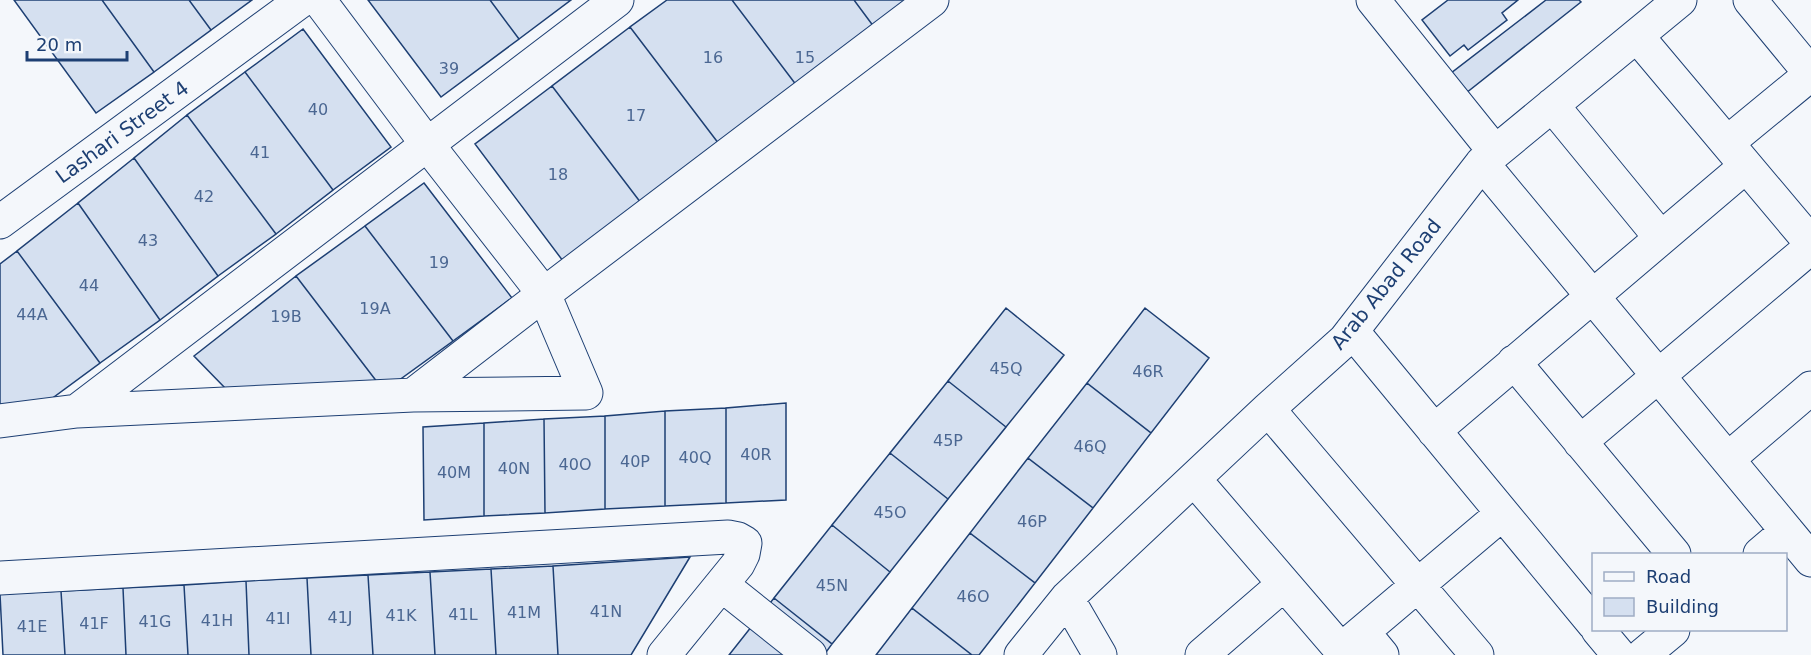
<svg xmlns="http://www.w3.org/2000/svg" width="1811" height="655" viewBox="0 0 1811 655" font-family="'DejaVu Sans',sans-serif">
  <style>
    .building { fill: #d5e0f0; stroke: #1d3f73; stroke-width: 1.5 }
    .lines { fill: none; stroke-linecap: round; stroke-linejoin: round }
    .minor-casing { stroke: #1d3f73; stroke-width: 35 }
    .minor { stroke: #f4f7fb; stroke-width: 33 }
    .labels { text-anchor: middle; dominant-baseline: central; stroke-width: 4.5; stroke-linejoin: round; paint-order: stroke }
    .number-label { font-size: 16px; fill: #4b6792 }
    .street-label { font-size: 20px; fill: #1d3f73; stroke: #f4f7fb }
  </style>
  <rect width="100%" height="100%" fill="#f4f7fb"/>
  <path class="building" d="M14 0H102L154 72 96 113Z
    M102 0H189L211 30 154 72Z
    M189 0H252L211 30Z
    M368 0H490L519 39 441 97Z
    M490 0H571L519 39Z
    M667 0H732L797 86 719 144 630 27Z
    M732 0H854L874 27 797 86Z
    M854 0H911L874 27Z
    M1448 0H1518L1502 13 1507 20 1468 50 1464 45 1450 56 1422 20Z
    M1546 0H1579L1581 2 1461 97 1446 77Z
    M630 27 719 144 641 203 552 86Z
    M303 29 391 147 333 190 245 72Z
    M245 72 333 190 276 234 187 115Z
    M552 86 641 203 563 261 475 144Z
    M187 115 276 234 218 276 134 158Z
    M134 158 218 276 160 320 78 203Z
    M424 183 512 298 453 341 365 226Z
    M78 203 160 320 100 363 17 251Z
    M365 226 453 341 384 391 296 276Z
    M17 251 100 363 43 405 0 407V264Z
    M296 276 384 391 227 390 194 356Z
    M1006 308 1064 355 1006 427 948 381Z
    M1145 308 1209 358 1151 433 1087 383Z
    M948 381 1006 427 948 499 890 453Z
    M1087 383 1151 433 1093 508 1028 458Z
    M786 403V500L726 503V408Z
    M726 408V503L665 506V411Z
    M665 411V506L605 509V416Z
    M605 416V509L545 513 544 419Z
    M544 419 545 513 484 516V423Z
    M484 423V516L424 520 423 427Z
    M890 453 948 499 890 572 832 525Z
    M1028 458 1093 508 1035 583 970 533Z
    M832 525 890 572 832 644 774 598Z
    M970 533 1035 583 979 655H972L912 608Z
    M690 557 631 655H558L553 566Z
    M553 566 558 655H496L491 569Z
    M491 569 496 655H435L430 572Z
    M430 572 435 655H373L368 575Z
    M368 575 373 655H311L307 578Z
    M307 578 311 655H249L246 581Z
    M246 581 249 655H188L184 585Z
    M184 585 188 655H126L123 588Z
    M123 588 126 655H65L61 591Z
    M61 591 65 655H3L0 594Z
    M774 598 832 644 824 655H729Z
    M912 608 972 655H876Z"/>
  <g class="lines">
    <g class="minor-casing">
      <path id="minor" d="M319 0 427 144 544 294 586 393 413 395
        M1373 0 1495 152
        M1750 0 1811 74
        M1637 36 1811 243
        M1552 105 1661 238
        M1727 143 1811 74
        M1482 163 1811 560
        M0 222 302 0
        M1352 331 1594 624
        M1514 362 1674 554
        M1268 409 1477 655
        M77 411 617 0
        M0 421 77 411 413 395 544 294 932 0
        M1434 431 1746 166
        M1580 442 1811 247
        M1728 459 1811 388
        M1194 479 1341 650 1502 514
        M1760 554 1787 531
        M0 578 728 537 738 539 745 543 743 554 738 564 664 655
        M722 585 810 655
        M1067 598 1100 655
        M1598 630 1619 655
        M1363 632 1382 655
        M1021 655 1067 598 1268 409 1345 340 1482 163 1680 0
        M1202 655 1284 584
        M1643 655 1673 630"/>
    </g>
    <use href="#minor" class="minor"/>
  </g>
  <g class="labels">
    <g class="number-label">
      <text x="713" y="57">16</text>
      <text x="805" y="57">15</text>
      <text x="449" y="68">39</text>
      <text x="318" y="109">40</text>
      <text x="636" y="115">17</text>
      <text x="260" y="152">41</text>
      <text x="558" y="174">18</text>
      <text x="204" y="196">42</text>
      <text x="148" y="240">43</text>
      <text x="439" y="262">19</text>
      <text x="89" y="285">44</text>
      <text x="375" y="308">19A</text>
      <text x="32" y="314">44A</text>
      <text x="286" y="316">19B</text>
      <text x="1006" y="368">45Q</text>
      <text x="1148" y="371">46R</text>
      <text x="948" y="440">45P</text>
      <text x="1090" y="446">46Q</text>
      <text x="756" y="454">40R</text>
      <text x="695" y="457">40Q</text>
      <text x="635" y="461">40P</text>
      <text x="575" y="464">40O</text>
      <text x="514" y="468">40N</text>
      <text x="454" y="472">40M</text>
      <text x="890" y="512">45O</text>
      <text x="1032" y="521">46P</text>
      <text x="832" y="585">45N</text>
      <text x="973" y="596">46O</text>
      <text x="606" y="611">41N</text>
      <text x="524" y="612">41M</text>
      <text x="463" y="614">41L</text>
      <text x="401" y="615">41K</text>
      <text x="340" y="617">41J</text>
      <text x="278" y="618">41I</text>
      <text x="217" y="620">41H</text>
      <text x="155" y="621">41G</text>
      <text x="94" y="623">41F</text>
      <text x="32" y="626">41E</text>
    </g>
    <g class="street-label">
      <text transform="translate(122 132) rotate(-36)">Lashari Street 4</text>
      <text transform="translate(1386 284) rotate(-51)">Arab Abad Road</text>
    </g>
  </g>
  <rect x="1592" y="553" width="195" height="78" fill="#f4f7fb" stroke="#9eadc5" stroke-width="1.5"/>
  <rect x="1604" y="572" width="30" height="9" fill="#f4f7fb" stroke="#9eadc5" stroke-width="1.5"/>
  <text x="1646" y="583" font-size="18" fill="#1d3f73">Road</text>
  <rect x="1604" y="598" width="30" height="18" fill="#d5e0f0" stroke="#9eadc5" stroke-width="1.5"/>
  <text x="1646" y="613" font-size="18" fill="#1d3f73">Building</text>
  <path d="M27 51v9h100v-9" fill="none" stroke="#1d3f73" stroke-width="3"/>
  <text x="36" y="51" font-size="18" fill="#1d3f73" stroke="#f4f7fb" stroke-width="4.5" paint-order="stroke">20 m</text>
</svg>
